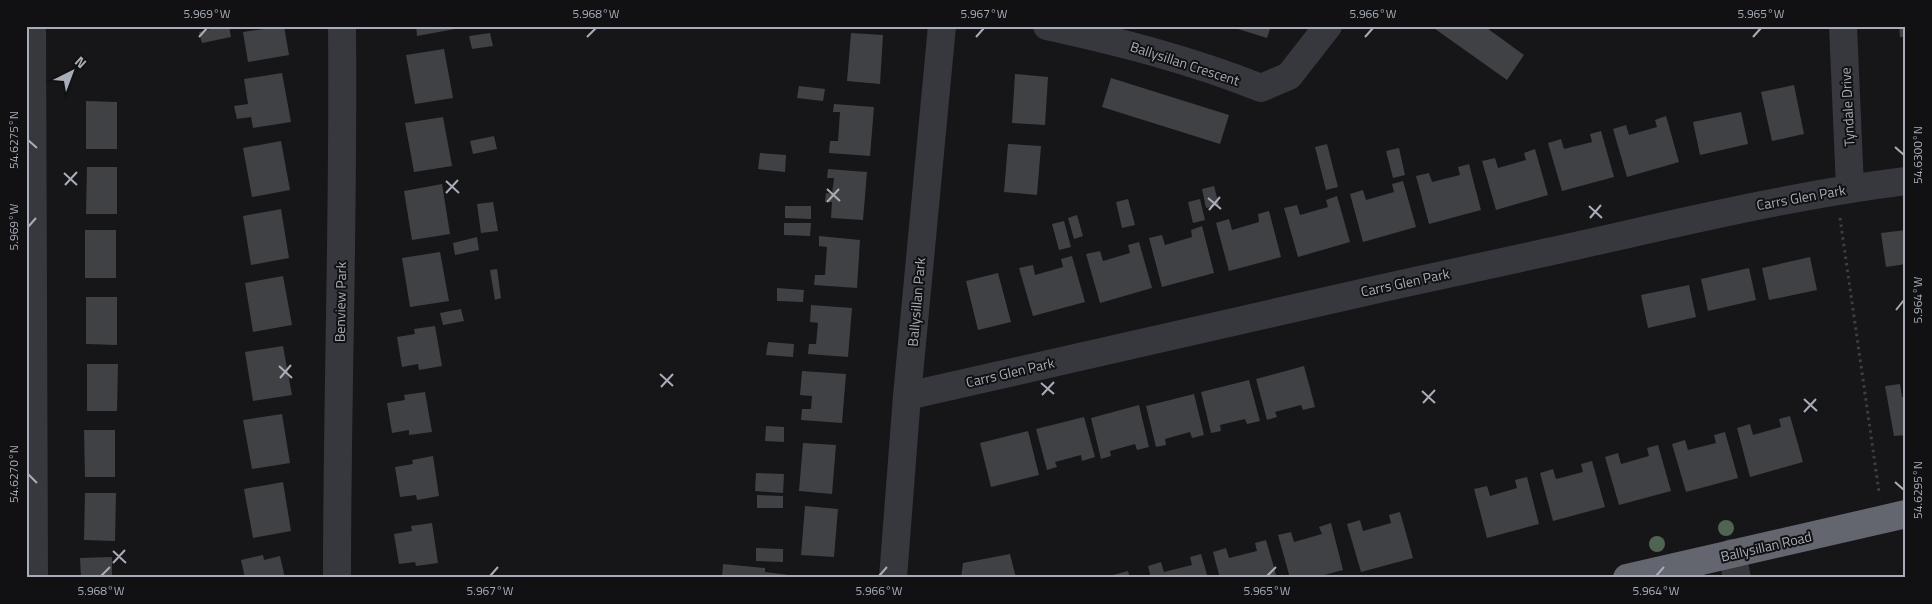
<svg xmlns="http://www.w3.org/2000/svg" width="1932" height="604" viewBox="0 0 1932 604" font-family="'Titillium Web',sans-serif">
  <style>
    .building { fill: #404145 }
    .lines { fill: none; stroke-linecap: round; stroke-linejoin: round }
    .path { stroke: #3d3f44; stroke-width: 3; stroke-dasharray: 2.5 4; stroke-linecap: butt }
    .minor { stroke: #37383d; stroke-width: 28 }
    .highway { stroke: #63666e; stroke-width: 28 }
    .tree { fill: #506452 }
    .ticks { fill: none; stroke: #a8adb8; stroke-width: 2 }
    .labels { text-anchor: middle; dominant-baseline: central; stroke-width: 4; stroke-linejoin: round; paint-order: stroke }
    .street-label { font-size: 14px; fill: #a8adb8; stroke: #111113 }
    .neatline { fill: none; stroke: #a8adb8; stroke-width: 2 }
    .ticks-label { font-size: 12px; text-anchor: middle; fill: #a8adb8 }
  </style>
  <rect width="100%" height="100%" fill="#161618"/>
  <path class="building" d="M223 26H229L231 37 202 43 199 32Z
    M284 26 289 55 248 62 243 32Z
    M416 26H455V29L417 36Z
    M1239 26H1271L1267 38 1238 29Z
    M1431 26H1484L1524 55 1507 80Z
    M1899 26H1906V37H1900Z
    M490 33 493 46 472 49 469 36Z
    M851 33 883 35 880 84 847 81Z
    M444 49 453 98 415 104 406 55Z
    M282 73 291 122 253 128 251 117 237 119 234 106 248 104 244 79Z
    M1015 74 1048 77 1045 125 1012 123Z
    M1111 78 1229 115 1220 144 1102 107Z
    M1794 85 1804 134 1772 141 1761 92Z
    M799 86 825 89 823 101 797 98Z
    M86 101 117 102V149H86Z
    M834 104 874 107 870 156 829 153 830 141H838L840 112H833Z
    M1741 112 1748 144 1700 155 1693 122Z
    M1666 116 1679 162 1627 177 1613 129 1626 125 1629 135 1657 127 1655 120Z
    M443 117 452 166 414 172 405 123Z
    M1601 131 1614 177 1562 191 1548 143 1561 139 1564 149 1592 142 1590 134Z
    M494 136 497 149 473 154 470 141Z
    M281 141 290 190 252 197 243 148Z
    M1008 144 1041 146 1037 195 1004 192Z
    M1327 144 1338 187 1326 190 1315 147Z
    M1399 148 1405 175 1393 178 1386 151Z
    M1535 149 1548 195 1496 210 1482 161 1495 158 1498 168 1526 160 1524 153Z
    M760 153 786 155 785 172 758 169Z
    M1469 164 1481 210 1429 224 1416 176 1429 173 1432 182 1460 175 1458 167Z
    M87 167H117V214H86Z
    M828 169 867 172 863 220 831 218 832 202H825L826 193 832 194 834 178H827Z
    M1403 181 1416 227 1363 242 1350 194 1363 190 1366 200 1394 192 1392 184Z
    M442 184 450 234 412 240 404 191Z
    M1214 186 1219 205 1206 208 1202 189Z
    M1337 196 1350 242 1298 257 1284 208 1297 205 1300 215 1328 207 1326 200Z
    M1128 199 1135 225 1122 228 1116 202Z
    M1200 199 1205 220 1193 223 1188 202Z
    M493 202 498 231 481 233 477 204Z
    M785 206H811V219L785 218Z
    M281 209 289 258 251 265 243 216Z
    M1269 211 1281 257 1229 271 1216 223 1229 219 1232 230 1259 222 1258 214Z
    M1077 215 1083 236 1074 239 1068 218Z
    M1064 221 1071 247 1059 250 1052 224Z
    M784 223H811L810 236 784 235Z
    M1202 226 1214 273 1162 287 1149 238 1162 235 1165 245 1192 237 1191 230Z
    M85 230H116V278H85Z
    M1906 230V264L1886 267 1881 233Z
    M819 236 860 240 857 288 814 285 815 275H825L827 247 819 246Z
    M477 237 479 250 455 255 453 243Z
    M1139 242 1152 288 1100 303 1086 254 1100 251 1103 261 1130 253 1128 245Z
    M440 252 449 301 410 307 402 258Z
    M1072 256 1085 302 1033 316 1019 268 1033 265 1035 275 1063 267 1061 259Z
    M1810 257 1817 290 1769 300 1762 268Z
    M1749 268 1756 300 1708 311 1701 279Z
    M497 269 501 298 495 300 490 270Z
    M998 273 1011 322 978 330 966 281Z
    M283 276 292 325 253 332 245 283Z
    M1689 285 1696 317 1648 328 1641 295Z
    M777 288 804 290 803 302 777 301Z
    M86 297H117V345L86 344Z
    M811 305 852 308 848 357 808 354 809 344H816L818 323 810 322Z
    M461 309 464 321 443 325 440 313Z
    M435 326 442 366 419 370 418 364 402 367 397 337 415 334 414 329Z
    M768 342 794 344 793 357 766 355Z
    M283 346 292 395 253 401 245 352Z
    M87 364H118L117 411H87Z
    M1304 366 1315 407 1303 410 1301 405 1290 408 1275 412 1277 417 1267 420 1256 379Z
    M802 371 846 374 842 423 801 420 802 409H811L812 396 800 395Z
    M1249 380 1260 421 1247 424 1245 419 1220 425 1221 431 1211 433 1201 392Z
    M1900 384 1902 397 1906 396V435L1894 436 1885 386Z
    M425 392 432 432 409 435V430L392 433 387 403 405 400 404 395Z
    M1194 394 1204 435 1192 438 1190 432 1165 439 1166 445 1156 447 1146 406Z
    M1139 405 1149 447 1137 450 1135 444 1110 451 1111 456 1101 459 1091 418Z
    M282 414 290 463 252 469 243 420Z
    M1790 416 1803 462 1750 477 1737 428 1750 424 1753 435 1781 427 1779 419Z
    M1084 417 1095 457 1082 461 1081 455 1055 462 1057 467 1047 470 1036 429Z
    M766 426 784 427V442L765 441Z
    M84 430H115V477H85Z
    M1028 431 1039 475 991 487 980 443Z
    M1725 432 1738 478 1686 492 1672 444 1685 440 1688 450 1716 443 1714 435Z
    M803 443 836 445 832 494 799 491Z
    M1658 445 1671 491 1619 505 1605 457 1618 453 1621 464 1649 456 1647 448Z
    M433 456 439 496 417 500 416 495 400 497 395 467 413 464 412 460Z
    M1592 461 1605 507 1553 521 1540 473 1553 469 1556 479 1583 472 1581 464Z
    M756 473 784 474 783 493 755 491Z
    M1527 477 1539 524 1487 538 1474 489 1487 486 1490 496 1517 488 1515 480Z
    M283 482 291 531 253 538 244 489Z
    M85 493H116L115 541 84 540Z
    M757 495 783 496V508H757Z
    M805 506 838 509 834 557 801 555Z
    M1400 512 1413 558 1361 572 1347 524 1360 520 1363 531 1391 523 1389 515Z
    M432 523 438 563 416 566 415 562 399 564 394 534 412 531 411 526Z
    M1331 523 1343 570 1313 578H1290L1278 535 1291 532 1294 542 1322 534 1319 527Z
    M1266 540 1277 578H1220L1213 552 1226 548 1229 558 1257 551 1255 543Z
    M756 548 783 549V562L756 561Z
    M1010 554 1016 578H961L963 563Z
    M1201 554 1208 578H1151L1148 566 1161 562 1164 572 1192 565 1190 557Z
    M263 555 264 560 280 556 285 578H245L241 560Z
    M112 557V578H81L80 558Z
    M723 564 765 568V572L812 578H722Z
    M1128 571 1130 578H1113V575Z"/>
  <g class="lines">
    <path class="path" d="M1840 218 1879 492"/>
    <path class="minor" d="M32 26 34 578
      M1047 26C1120 42 1191 60 1261 88L1289 76 1328 26
      M1843 26 1850 188
      M907 396C1121 347 1334 298 1548 252 1667 226 1785 196 1906 181
      M1732 553 1737 578
      M337 578C337 394 344 210 342 26
      M893 578 907 396 942 26"/>
    <path class="highway" d="M1627 578 1906 514"/>
  </g>
  <g class="tree">
    <circle cx="1726" cy="528" r="8"/>
    <circle cx="1657" cy="544" r="8"/>
  </g>
  <path class="ticks" d="M199 37 207 28M587 37 596 28M976 37 984 28M1365 37 1373 28M1753 37 1761 28M28 140 37 148M1895 147 1904 155M64 173 77 185M446 181 459 193M65 185 77 172M827 189 840 201M446 193 458 180M1208 198 1221 209M827 202 839 189M1589 206 1602 218M1209 210 1220 197M1590 218 1601 205M28 227 36 218M1896 310 1904 300M279 366 292 378M660 374 673 386M280 378 291 365M1041 383 1054 394M661 387 673 374M1422 391 1435 403M1042 395 1054 382M1804 399 1817 411M1423 403 1435 390M1804 412 1816 399M28 474 37 483M1895 482 1904 490M113 551 126 563M113 563 125 550M101 576 110 567M490 576 498 567M879 576 887 567M1267 576 1276 567M1656 576 1664 567"/>
  <g class="labels">
    <g class="street-label">
      <text transform="translate(1185 63) rotate(18)">Ballysillan Crescent</text>
      <text transform="translate(1847 107) rotate(-93)">Tyndale Drive</text>
      <text transform="translate(1801 197) rotate(-10)">Carrs Glen Park</text>
      <text transform="translate(1405 282) rotate(-12)">Carrs Glen Park</text>
      <text transform="translate(340 302) rotate(-89)">Benview Park</text>
      <text transform="translate(916 302) rotate(-85)">Ballysillan Park</text>
      <text transform="translate(1010 372) rotate(-13)">Carrs Glen Park</text>
      <text transform="translate(1766 546) rotate(-13)">Ballysillan Road</text>
    </g>
  </g>
  <rect width="1932" height="604" fill="none" stroke="#111113" stroke-width="55"/>
  <g transform="translate(72 72) rotate(42)" stroke="#111113" stroke-width="4" paint-order="stroke">
  <path d="M0-4L9 19L0 12L-9 19Z" fill="#a8adb8"/>
  <text y="-8" font-size="14" font-weight="bold" text-anchor="middle" fill="#a8adb8">N</text>
  </g>
  <rect x="28" y="28" width="1876" height="548" class="neatline"/>
  <g class="ticks-label">
    <text x="207" y="18">5.969°W</text>
    <text x="596" y="18">5.968°W</text>
    <text x="984" y="18">5.967°W</text>
    <text x="1373" y="18">5.966°W</text>
    <text x="1761" y="18">5.965°W</text>
    <text transform="translate(14 140) rotate(-90)" y="4">54.6275°N</text>
    <text transform="translate(1918 155) rotate(-90)" y="4">54.6300°N</text>
    <text transform="translate(14 227) rotate(-90)" y="4">5.969°W</text>
    <text transform="translate(1918 300) rotate(-90)" y="4">5.964°W</text>
    <text transform="translate(14 474) rotate(-90)" y="4">54.6270°N</text>
    <text transform="translate(1918 490) rotate(-90)" y="4">54.6295°N</text>
    <text x="101" y="595">5.968°W</text>
    <text x="490" y="595">5.967°W</text>
    <text x="879" y="595">5.966°W</text>
    <text x="1267" y="595">5.965°W</text>
    <text x="1656" y="595">5.964°W</text>
  </g>
</svg>
